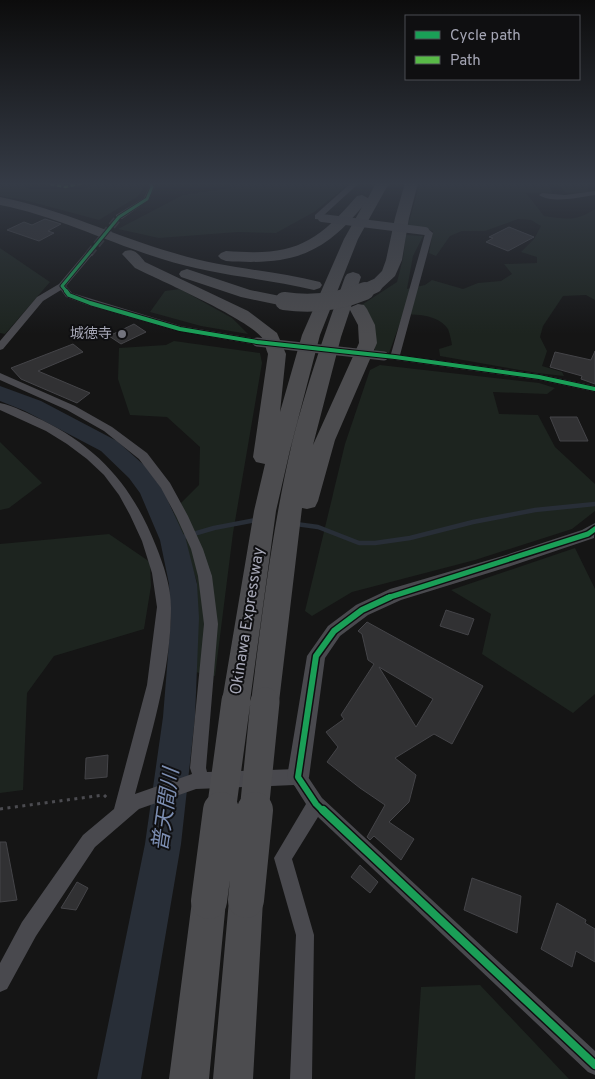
<svg xmlns="http://www.w3.org/2000/svg" width="595" height="1079" viewBox="0 0 595 1079" font-family="Overpass,'Noto Sans JP',sans-serif">
  <style>
    .green { fill: #1d241f }
    .lines { fill: none; stroke-linecap: round; stroke-linejoin: round }
    .stream { stroke: #282e37; stroke-width: 4.5 }
    .river { fill: #282e37; fill-rule: evenodd }
    .building { fill: #313133; stroke: #444448; fill-rule: evenodd }
    .minor-tunnel { stroke: #323235; stroke-width: 8; stroke-dasharray: 8 4; stroke-linecap: butt }
    .path { stroke: #4b4b50; stroke-width: 3; stroke-dasharray: 3 4.5; stroke-linecap: butt }
    .minor { fill: #49494e; fill-rule: evenodd }
    .tertiary { fill: #49494e; fill-rule: evenodd }
    .motorway { fill: #4c4c4f; fill-rule: evenodd }
    .minor-bridge-far1 { stroke: #49494e; stroke-width: 8 }
    .minor-bridge { stroke: #49494e; stroke-width: 9 }
    .motorway-bridge-far3 { stroke: #4c4c4f; stroke-width: 14 }
    .motorway-bridge-far2 { stroke: #4c4c4f; stroke-width: 18 }
    .motorway-bridge-far1 { stroke: #4c4c4f; stroke-width: 29 }
    .motorway-bridge { stroke: #4c4c4f; stroke-width: 36 }
    .quiet { stroke: #58b947; stroke-width: 2.5; stroke-dasharray: 4.5 2.5; stroke-linecap: butt }
    .cycleway-far4-casing { stroke: #0f0f11; stroke-width: 5 }
    .cycleway-far3-casing { stroke: #0f0f11; stroke-width: 6 }
    .cycleway-far2-casing { stroke: #0f0f11; stroke-width: 8 }
    .cycleway-far1-casing { stroke: #0f0f11; stroke-width: 9 }
    .cycleway-casing { stroke: #0f0f11; stroke-width: 11 }
    .cycleway-far4 { stroke: #1a9f57; stroke-width: 3 }
    .cycleway-far3 { stroke: #1a9f57; stroke-width: 4 }
    .cycleway-far2 { stroke: #1a9f57; stroke-width: 5 }
    .cycleway-far1 { stroke: #1a9f57; stroke-width: 6 }
    .cycleway { stroke: #1a9f57; stroke-width: 8 }
    .poi-dot { fill: #73747e; stroke: #0f0f11; stroke-width: 2 }
    .labels { text-anchor: middle; dominant-baseline: central; stroke-width: 4; stroke-linejoin: round; paint-order: stroke }
    .far-poi-label { font-size: 14px; fill: #a6a7b6; stroke: #0f0f11; text-anchor: end }
    .street-label { font-size: 16px; fill: #a6a7b6; stroke: #0f0f11 }
    .near-water-label { font-size: 21px; font-style: italic; fill: #7c8eb2; stroke: #0f0f11 }
  </style>
  <rect width="100%" height="100%" fill="#151515"/>
  <path class="green" d="M0 183H26L29 189H82L99 183H140L143 190 137 197 99 220 24 200 0 196Z
    M231 183H350L314 212 276 233 238 232 159 238 118 229 183 195 231 188Z
    M420 183H549L552 193H526L544 216C565 219 576 222 595 209V300L586 295 563 296 543 326 540 337 547 351 542 366 562 372 564 376 537 373 440 356 439 349 452 345C451 340 450 334 448 329 440 316 417 313 403 315L389 353 375 351V328L360 306 397 282 403 258 406 235 423 236 413 256 407 289 425 285 432 280 463 289 478 283 501 281 512 274 504 264 537 263V257L521 252 534 239 541 226 531 220 518 219 485 231H462L450 236 436 256 429 253 433 231 408 225Z
    M552 183H587L589 192 566 193 559 185Z
    M0 248 50 282 5 334 0 333Z
    M180 289 232 318 248 334 201 326 150 312 165 291Z
    M174 341 260 353 262 363 233 533 215 676 195 672 197 582 173 511 199 485 200 447 167 417 130 415 118 379 119 348 166 345Z
    M380 365 539 383 555 388 547 394 493 392 499 414 538 415 555 447 595 484V511L572 529 475 560 352 592 312 616 305 611 345 444 370 370Z
    M0 442 42 483 9 508 0 510Z
    M109 534 150 562 151 586 144 629 54 656 27 693 23 790 0 793V544Z
    M575 548 595 589V694L573 713 482 654 491 614 451 590Z
    M480 985 569 1079H415L421 987Z"/>
  <g class="lines">
    <path class="stream" d="M296 524 318 527 359 543H375L410 538 473 522 535 510 595 504
      M173 540 214 528 256 520"/>
    <path class="river" d="M0 386 41 401 117 441 145 466 163 490 186 540 197 584 199 618 195 717 181 844 141 1079H97L145 844 163 717 171 618 169 584 160 540 140 493 129 478 101 451 25 411 0 401Z"/>
  </g>
  <path class="building" d="M45 219 61 224 48 231 54 233 39 241 7 230 24 222 32 225Z
    M509 227 534 237 508 251 486 242 493 238 489 237Z
    M134 324 146 332 121 344 109 336Z
    M73 344 83 352 38 371 90 393 77 403 21 379 11 368Z
    M595 351V384L581 379 582 376 550 367 555 352 591 360Z
    M550 417H577L588 441H560Z
    M446 610 474 619 468 635 440 626Z
    M367 622 483 686 452 744 434 734 395 758 416 775 409 802 389 822 414 839 401 860 374 836 370 840 367 837 385 805 360 788 327 762 338 747 326 732 344 719 341 715 374 664 368 660 362 634 358 631ZM379 667 433 699 416 727Z
    M108 755 107 777 85 779 86 758Z
    M0 842H6L17 900 0 902Z
    M360 865 378 882 370 893 351 877Z
    M472 878 521 896 517 933 464 910Z
    M77 882 88 888 76 910 61 908Z
    M557 903 586 920 585 923 595 929V962L576 951 572 967 541 949Z"/>
  <g class="lines">
    <path class="minor-tunnel" d="M89 254 119 217"/>
    <path class="path" d="M0 809 104 795 109 800"/>
    <path class="minor" d="M147 183H154L155 187 149 200 122 219H116V215L144 198 149 187Z
      M351 183H359L323 216 326 218 325 220 315 219V215Z
      M595 191V195C579 197 553 204 539 195L542 193 565 195Z
      M422 229H428L433 233 400 355 539 374 595 386V392L539 380 381 358V354H391L425 234 421 231Z
      M86 252 93 254 66 286 72 293 181 326 257 339 262 342 257 345 177 331 87 305 66 297 61 290 43 301 3 349 0 350V341L37 297 59 284Z
      M0 373 75 406 112 427 147 453 170 483 188 516 203 549 212 576 218 624 206 768 207 772 298 769 304 771 322 798 595 1051V1075L588 1072 318 817 292 859 314 935 312 1079H290L296 935 274 858 306 804 294 785 196 789 139 809 95 847 36 936 7 989 0 992V963L22 922 83 835 114 809 147 685 157 607 152 573 142 541 130 515 119 495 104 475 87 459 67 444 46 431 0 410V403C14 406 29 414 42 420 99 448 133 487 156 546 164 566 171 587 171 608 171 671 151 735 135 794L192 774 190 768 204 624 198 576 191 549 176 516 161 488 139 459 104 431 67 410 0 380Z"/>
    <path class="tertiary" d="M595 523 594 538 508 567 401 600 368 615 340 636 325 658 309 777 305 784 298 787 291 784 287 777 307 656 328 626 356 605 390 589 506 555 582 530Z"/>
    <path class="motorway" d="M376 183H389L358 239 320 335 290 450 276 511 250 701 246 710 236 714 226 710 222 701 254 511 265 464 256 462 253 457 268 354C266 350 265 343 263 339 251 320 159 280 135 268L122 254 125 251C135 248 139 255 145 262L248 311 277 333 286 354 280 412 302 335 344 239 362 207C321 257 289 265 226 261L221 259 218 256 221 253 226 251C292 256 314 246 357 196L362 195 368 198Z
      M405 183H418L409 218 402 260 395 276 381 289H369L367 286 382 271 386 260 395 218Z
      M0 197C62 209 114 236 174 253 221 268 271 270 320 282L322 285 320 288 314 290C263 278 211 275 162 259 107 242 56 216 0 205Z
      M187 269 250 290 290 298 292 301 290 304 284 306 241 297 181 277 179 274 181 271Z
      M353 272 359 274 361 277 351 307 358 304 364 305 367 309 375 325 377 343 335 440 318 501 315 507 307 509 302 508 279 702 275 711 265 715 255 711 251 702C262 616 272 528 292 443 306 387 325 332 345 277L347 274ZM350 310 358 325 359 343 313 445 341 337Z
      M246 883 258 888 263 900 253 1079H213L229 900 234 888Z
      M209 884 221 889 226 901 209 1079H169L192 901 197 889Z"/>
    <path class="minor-bridge-far1" d="M322 218 425 231"/>
    <path class="minor-bridge" d="M257 342 384 356"/>
    <path class="motorway-bridge-far3" d="M362 292 375 286"/>
    <path class="motorway-bridge-far2" d="M284 301C312 305 339 302 365 291"/>
    <path class="motorway-bridge-far1" d="M221 812 236 701
      M254 812 265 702"/>
    <path class="motorway-bridge" d="M246 900 255 810
      M209 901 221 810"/>
    <path class="quiet" d="M50 184 65 187 83 183"/>
    <g class="cycleway-far4-casing">
      <path id="cycleway-far4" d="M67 292 62 286 119 217 147 199 152 187 150 183"/>
    </g>
    <g class="cycleway-far3-casing">
      <path id="cycleway-far3" d="M66 291 69 295 90 303 180 329 257 342 395 357 539 377 595 389"/>
    </g>
    <g class="cycleway-far2-casing">
      <path id="cycleway-far2" d="M387 598 588 534 595 529"/>
    </g>
    <g class="cycleway-far1-casing">
      <path id="cycleway-far1" d="M324 812 316 804 298 777 316 656 334 631 362 610 390 597"/>
    </g>
    <g class="cycleway-casing">
      <path id="cycleway" d="M323 810 595 1065"/>
    </g>
    <use href="#cycleway-far4" class="cycleway-far4"/>
    <use href="#cycleway-far3" class="cycleway-far3"/>
    <use href="#cycleway-far2" class="cycleway-far2"/>
    <use href="#cycleway-far1" class="cycleway-far1"/>
    <use href="#cycleway" class="cycleway"/>
  </g>
  <linearGradient id="sky" x2="0" y2="1"><stop stop-color="#0c0c0c"/><stop offset="0.55" stop-color="#353b46"/><stop offset="1" stop-color="#353b46" stop-opacity="0"/></linearGradient>
  <rect width="595" height="334" fill="url(#sky)"/>
  <circle class="poi-dot" cx="122" cy="334" r="5"/>
  <g class="labels">
    <g class="far-poi-label">
      <text x="112" y="334">城徳寺</text>
    </g>
    <g class="street-label">
      <text transform="translate(248 621) rotate(-81)">Okinawa Expressway</text>
    </g>
    <g class="near-water-label">
      <text transform="translate(167 810) rotate(-82)">普天間川</text>
    </g>
  </g>
  <rect x="405" y="15" width="175" height="65" fill="#0f0f11" stroke="#4b4c53"/>
  <rect x="415" y="31" width="25" height="8" fill="#1a9f57" stroke="#4b4c53"/>
  <text x="450" y="40" font-size="15" fill="#a6a7b6">Cycle path</text>
  <rect x="415" y="56" width="25" height="8" fill="#58b947" stroke="#4b4c53"/>
  <text x="450" y="65" font-size="15" fill="#a6a7b6">Path</text>
</svg>
